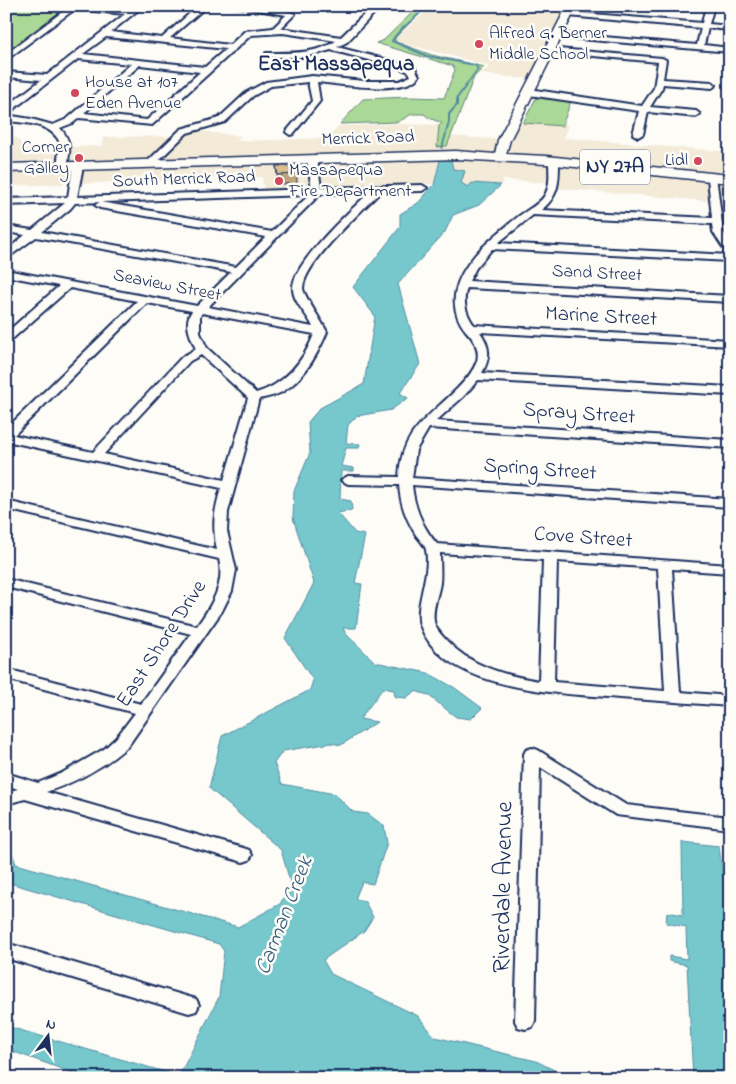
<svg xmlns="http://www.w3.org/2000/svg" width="736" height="1084" viewBox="0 0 736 1084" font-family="'Indie Flower',sans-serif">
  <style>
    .built { fill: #f3ead8 }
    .green { fill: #aad897; stroke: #62847a }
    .water { fill: #76c8cd; stroke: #528ba1 }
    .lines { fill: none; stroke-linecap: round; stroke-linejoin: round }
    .stream { stroke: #528ba1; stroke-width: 2 }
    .minor-casing { stroke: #1b2f5e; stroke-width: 4 }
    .major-casing { stroke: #1b2f5e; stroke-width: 3 }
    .minor { fill: #fdfcf7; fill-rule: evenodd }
    .major { fill: #fdfcf7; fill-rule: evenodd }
    .wall { fill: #bda47c; stroke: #1b2f5e }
    .building { fill: #dcbf90; stroke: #1b2f5e }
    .poi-dot { fill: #d1495b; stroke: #fdfcf7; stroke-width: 2 }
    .labels { text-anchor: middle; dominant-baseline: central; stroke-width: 5; stroke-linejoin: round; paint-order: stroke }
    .far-poi-label { font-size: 18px; fill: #1b2f5e; stroke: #fdfcf7; text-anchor: start }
    .far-street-label { font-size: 18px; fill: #1b2f5e; stroke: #fdfcf7 }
    .shield { fill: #fdfcf7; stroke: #5f6c8c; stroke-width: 1 }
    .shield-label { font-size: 20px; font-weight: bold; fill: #1b2f5e }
    .far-district-label { font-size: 21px; font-weight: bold; fill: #1b2f5e; stroke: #fdfcf7 }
    .street-label { font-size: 21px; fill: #1b2f5e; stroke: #fdfcf7 }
    .water-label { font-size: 22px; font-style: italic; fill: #365d7f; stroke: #fdfcf7 }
    .near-street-label { font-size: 25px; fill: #1b2f5e; stroke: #fdfcf7 }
  </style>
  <rect width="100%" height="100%" fill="#fdfcf7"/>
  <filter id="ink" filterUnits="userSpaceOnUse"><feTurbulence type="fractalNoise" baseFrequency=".02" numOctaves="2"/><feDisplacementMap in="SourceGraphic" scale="10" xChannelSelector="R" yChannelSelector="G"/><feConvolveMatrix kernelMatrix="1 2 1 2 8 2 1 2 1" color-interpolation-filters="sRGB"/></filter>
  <g filter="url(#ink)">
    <path class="built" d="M432 6H576L538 80 480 74 490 66 398 42 396 38Z
      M518 120 568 125 564 138 730 152V203L555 188 556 183 503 180 502 185 473 183 468 187 461 184 453 170 451 160H440L434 184 264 191 262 177 6 186V135L17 138 25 149 72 147 101 146 104 137 183 136 190 130 241 136 237 141 328 138 338 126 390 124 450 125 445 136 509 140Z"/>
    <path class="green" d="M6 6H73L6 56Z
      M419 6H426L395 38 396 42 432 55 484 67 474 77 447 146 437 147 439 126 442 123 429 118 424 114H412L398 122 340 124 363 99 409 97 444 98 455 70 453 66 376 43 384 40Z
      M536 98 571 101 562 126 523 123Z"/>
    <path class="water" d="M440 160H451L453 169 465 171 461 183 468 187 472 183 501 185 479 205 453 215 445 232 398 284 420 364 400 393 408 398 391 410 357 416 348 425 346 443 360 444 359 448H346L341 466 354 468V471H341L340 499 351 501 352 510 338 513 355 533 365 535 355 583 362 584 356 628H343L346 634 375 662 428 673 455 688 482 708 471 719 456 717 428 695 415 691 406 698 395 697 394 690 383 688 360 719 377 722 341 745 331 743 283 751 274 763 282 784 335 794 353 812 368 814 384 826 387 843 373 884 362 882 355 899 365 902 373 917 364 931 323 960 331 974 418 1016 435 1037 536 1061 570 1078H87L6 1049V1026L179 1076 219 997 224 951 219 944 6 882V855L12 853 16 864 238 927 280 904 291 885 281 850 209 788 222 736 310 690 313 680 285 638 314 583 293 518 294 491 310 453 308 422 320 408 364 384 375 316 353 287 400 227V214L418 203 434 185Z
      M682 842 719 846 730 934V1078H693L687 965 669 961V956L687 959 686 927 666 923 667 912 683 915Z"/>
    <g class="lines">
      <path class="stream" d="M425 6C417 21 399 26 392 41L427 56 475 65 478 69 457 98V105L449 114V122L442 148"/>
      <g class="minor-casing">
        <path id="minor" d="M70 6 130 10 134 6H143L111 32 162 38 198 6H207L170 38 230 45 245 31 273 28 286 15 235 6 280 8 295 14 281 28 341 37 373 6H381L347 42 337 47 408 65 415 68 419 76C405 96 340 84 317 82L320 101 293 134 290 135 286 132 312 101 308 82 271 86 253 96 225 122 187 133 153 166H147V162L181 129 219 118 247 92 266 82 312 76 365 81H399L411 76 409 72 402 69 331 50 305 57H266V53H269C293 53 315 54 336 41L283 33 251 35 152 125 79 118 73 123 60 128C72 141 70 151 67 167L62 170 57 167 60 143C52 123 25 123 6 121V115L31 119 53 125 67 119 131 64 78 59 6 115V107L41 80 6 77V72L47 75 125 14 75 9 6 60V54ZM106 37 226 49 205 67 83 54ZM140 65 200 72 147 120 84 113Z
          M706 6H714L709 24 730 26V30L708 28 704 45 730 48V52L557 37 553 35 557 33 697 45 701 28 568 16 564 14 568 12 702 23Z
          M715 6H730V9Z
          M547 48 662 58 666 60 663 79 712 82 716 85 712 88 663 84 662 88 650 107 696 111 700 114 696 117 648 112 643 134 638 137 633 134 639 111 529 95 525 92 529 89 642 106 654 88 658 62 550 52H547Z
          M312 156 317 159 321 188 422 185 427 188 422 191 380 192C362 211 304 263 303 288 303 295 322 321 327 332 318 354 303 380 282 392 275 396 267 397 259 399L228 512 227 531 236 570 232 591 222 611 128 746C103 768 76 782 46 792L243 848 249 850 252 855 249 860 243 862 25 799 6 804V792L18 789 6 785V773L38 783 62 773 104 749 116 738 135 713 6 679V669L141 704 191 634 6 587V579L197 626C212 605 225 584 219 559L6 509V501L217 550C212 525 214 512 221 488L6 441V429L137 301 70 288 10 341 6 342V333L59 286 6 276V270L197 306 231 272 36 237 6 259V251L25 235 6 232V226L32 230 65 203 6 205V199L68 197 73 166 78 163 83 166 77 197 312 189 307 159ZM369 193C351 210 290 265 293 290 294 303 308 315 313 327L208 307 320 194ZM309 195 272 232 100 202 95 205 100 208 266 237 236 267 42 232 70 209 75 203ZM147 303 192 311C183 322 191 338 196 349L182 357 93 452 14 435ZM202 313 314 334C304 361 284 385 256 393L207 348 200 333V316ZM201 355 248 398 224 480 104 454 190 361Z
          M554 158 559 161C559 181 559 197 541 210L712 218 708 178 713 175 716 176 723 232 730 242V253L726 252 713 232 712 224 533 215 498 243 730 255V261L492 249 476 268 469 281 730 296V302L467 288C462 301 466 314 474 325L730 340V346L480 332C490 346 491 358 482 373L730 387V395L478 380 464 396 436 421 730 440V448L429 428 416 450 412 478 730 499V507L412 485C414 507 423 528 437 544L730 565V573L672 569 680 692 730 696V706C693 703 657 701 620 698 562 693 444 692 420 625 414 606 431 574 426 550 425 545 419 539 416 535 406 519 400 503 399 485L348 484 341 480 348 476 399 477C401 431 428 418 457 389 465 381 473 372 477 361 480 349 474 339 466 331 445 305 456 277 476 254 489 240 504 228 519 216 527 210 540 204 545 195 551 185 549 172 549 161ZM440 553 543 560 539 681C504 675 470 666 446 640 441 634 435 629 434 621 432 608 438 596 440 583 441 574 440 563 440 553ZM557 561 658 568 665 691 554 682Z
          M532 748 538 750 626 805 730 817V829L616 815 540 767 535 1021 532 1027 525 1029 518 1027 515 1021 524 754 526 750Z
          M6 943 189 997 196 999 199 1005 196 1011 189 1013 6 958Z"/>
      </g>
      <g class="major-casing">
        <path id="major" d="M567 6H577L510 140 506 154 546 156 730 175V183L546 164 456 159 6 172V164L456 151 495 154 498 140Z"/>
      </g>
      <use href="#minor" class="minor"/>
      <use href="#major" class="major"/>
    </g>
    <path class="wall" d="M276 166 297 174V184H278Z"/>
    <path class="building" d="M276 166H296L297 174 278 175Z"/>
  </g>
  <g class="poi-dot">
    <circle cx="479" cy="44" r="5"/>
    <circle cx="75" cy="93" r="5"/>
    <circle cx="79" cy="158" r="5"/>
    <circle cx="698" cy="161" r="5"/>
    <circle cx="279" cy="181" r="5"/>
  </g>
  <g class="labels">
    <g class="far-poi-label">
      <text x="489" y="34">Alfred G. Berner<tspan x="489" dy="21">Middle School</tspan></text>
      <text x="85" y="83">House at 107<tspan x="85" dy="21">Eden Avenue</tspan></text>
      <text x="69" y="148" text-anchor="end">Corner<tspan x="69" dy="21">Galley</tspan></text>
      <text x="688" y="161" text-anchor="end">Lidl</text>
      <text x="289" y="171">Massapequa<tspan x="289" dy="21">Fire Department</tspan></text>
    </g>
    <g class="far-street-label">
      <text transform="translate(368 139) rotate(-2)">Merrick Road</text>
      <text transform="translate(184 180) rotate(-2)">South Merrick Road</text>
      <text transform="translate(597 274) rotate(3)">Sand Street</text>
      <text transform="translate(167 286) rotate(11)">Seaview Street</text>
    </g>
    <rect class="shield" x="580" y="149.5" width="70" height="35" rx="4"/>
    <g class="shield-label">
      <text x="615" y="167">NY 27A</text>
    </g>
    <g class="far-district-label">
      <text x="336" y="65">East Massapequa</text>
    </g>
    <g class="street-label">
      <text transform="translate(601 317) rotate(3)">Marine Street</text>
      <text transform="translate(579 414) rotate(4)">Spray Street</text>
      <text transform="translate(540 470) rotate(4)">Spring Street</text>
      <text transform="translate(583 538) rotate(4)">Cove Street</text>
      <text transform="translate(162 644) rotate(-57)">East Shore Drive</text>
    </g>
    <g class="water-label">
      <text transform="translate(285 916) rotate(-69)">Carman Creek</text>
    </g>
    <g class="near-street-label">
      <text transform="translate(504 887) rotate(-89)">Riverdale Avenue</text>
    </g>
  </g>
  <rect width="736" height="1084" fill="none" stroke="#fdfcf7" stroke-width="25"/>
  <rect x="12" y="12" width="711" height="1059" fill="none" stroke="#1b2f5e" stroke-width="2" filter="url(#ink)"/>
  <g transform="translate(48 1036) rotate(15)" stroke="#fdfcf7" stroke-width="4" paint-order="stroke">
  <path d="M0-4L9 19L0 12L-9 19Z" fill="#1b2f5e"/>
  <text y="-8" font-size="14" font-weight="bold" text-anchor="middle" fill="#1b2f5e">N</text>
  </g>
</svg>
